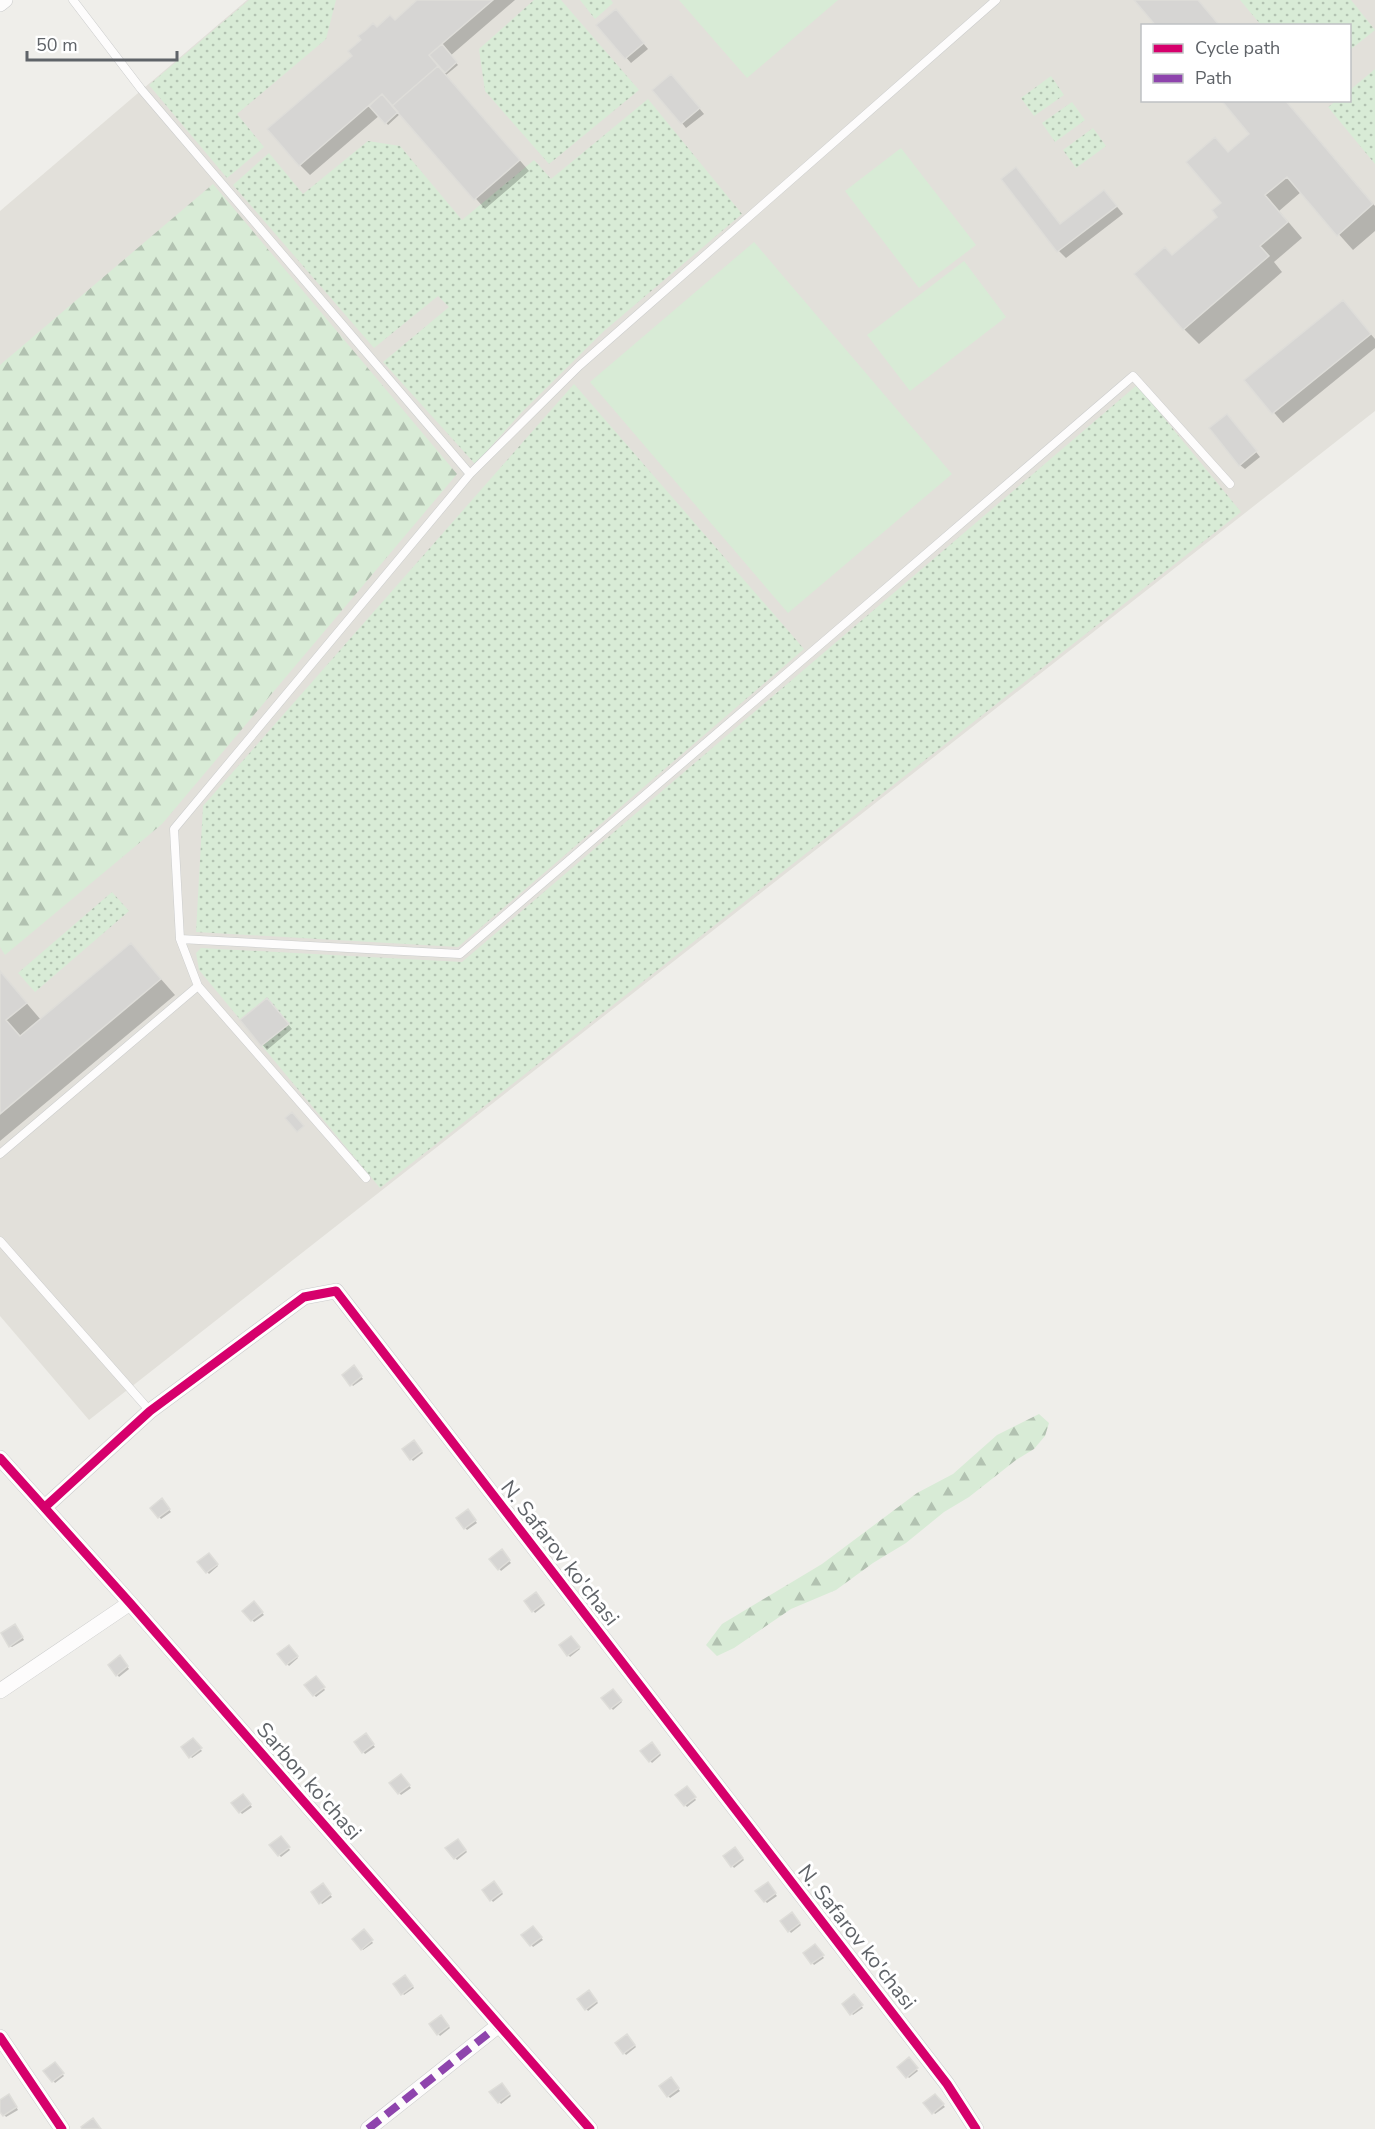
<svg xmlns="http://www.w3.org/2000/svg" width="1375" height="2129" viewBox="0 0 1375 2129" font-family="'Nunito Sans',sans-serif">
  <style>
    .education { fill: #e2e0da; fill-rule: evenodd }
    .grass { fill: url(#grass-dots) }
    .forest { fill: url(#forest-firs) }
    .pitch { fill: #d8ebd6 }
    .shadow { fill: #0003 }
    .building { fill: #d6d5d3; stroke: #deddd9; stroke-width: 1.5 }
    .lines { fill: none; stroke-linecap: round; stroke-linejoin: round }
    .lane-casing { stroke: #cbcccc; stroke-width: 9 }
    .street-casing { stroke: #cbcccc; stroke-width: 16 }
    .lane { stroke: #fdfcfc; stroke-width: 8 }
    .street { stroke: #fdfcfc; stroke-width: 15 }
    .quiet { stroke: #8e44ad; stroke-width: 8; stroke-dasharray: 15 8; stroke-linecap: butt }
    .cycleway-casing { stroke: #fff; stroke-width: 13 }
    .cycleway { stroke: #d6006c; stroke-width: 9 }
    .labels { text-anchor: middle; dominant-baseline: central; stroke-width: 6; stroke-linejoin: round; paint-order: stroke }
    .street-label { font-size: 21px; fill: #5f6368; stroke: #fff }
  </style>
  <defs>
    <pattern id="grass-dots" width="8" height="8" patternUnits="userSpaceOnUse" patternTransform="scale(1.5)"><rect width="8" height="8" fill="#d8ebd6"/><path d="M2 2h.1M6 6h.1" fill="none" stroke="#b2c2b1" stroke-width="1.8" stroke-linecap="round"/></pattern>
    <pattern id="forest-firs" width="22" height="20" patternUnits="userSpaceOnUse" patternTransform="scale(1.5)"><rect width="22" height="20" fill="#d8ebd6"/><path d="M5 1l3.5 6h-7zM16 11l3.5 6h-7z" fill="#b2c2b1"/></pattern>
  </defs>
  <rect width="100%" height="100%" fill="#efeeea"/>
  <path class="education" d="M247 0H1375V411L89 1420 0 1316V211ZM1142 26H1350V100H1142Z"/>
  <path class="grass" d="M249 0H336L326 39 237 114 264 147 227 178 149 85Z
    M534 0H561L639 90 549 164 485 91 479 49Z
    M580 0H611L613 3 595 19Z
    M1240 0H1351L1375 30 1350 50V26L1261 25Z
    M1375 69V164L1328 107 1336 101 1350 100V90Z
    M1051 76 1064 95 1034 116 1021 98Z
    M648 99 742 214 604 331 522 412 475 464 383 362 449 307 438 296 374 348 233 185 269 153 303 194 368 141 400 146 462 220 534 160 551 179Z
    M1072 102 1085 120 1055 142 1042 123Z
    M1093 128 1106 146 1076 168 1063 150Z
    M574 384 804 649 458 947 196 932 203 806Z
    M1137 385 1241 512 380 1188 199 970 196 953 201 948 462 962Z
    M112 892 129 911 35 992 18 973Z"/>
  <path class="forest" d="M213 184 457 474 162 824 5 955 0 947V365Z
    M1039 1414 1049 1423 1045 1436 1034 1449 1016 1460 969 1497 944 1512 906 1543 873 1563 836 1590 791 1609 734 1648 717 1656 706 1645 722 1624 822 1564 917 1493 953 1474 997 1435Z"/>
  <path class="pitch" d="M679 0H838L747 78Z
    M901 148 976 245 919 288 845 191Z
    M754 242 952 474 788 613 590 382Z
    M964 261 1006 317 910 391 867 335Z"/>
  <path class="shadow" d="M420 0H515L450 56 458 65 446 75 529 171 485 209 401 113 388 125 380 115 310 175 300 165 354 56 377 29 395 21Z
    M620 15 648 49 631 63 598 25Z
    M676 80 704 114 686 128 682 123Z
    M1285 100 1375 206V231L1353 250 1301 192 1279 211 1302 238 1274 262 1282 272 1199 344 1184 329 1173 257 1219 217 1223 203 1215 139 1229 153Z
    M1023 176 1061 225 1104 191 1123 214 1066 258 1059 251Z
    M1343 302 1375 339V348L1283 423 1246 380Z
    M1232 421 1260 457 1245 469 1240 465Z
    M131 945 175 995 0 1141V972L41 1020Z
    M271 1004 292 1029 267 1050 242 1020Z
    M354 1367 363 1379 353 1386 344 1375Z
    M414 1442 423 1453 413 1461 404 1449Z
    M162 1500 171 1512 161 1519 152 1508Z
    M468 1511 477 1523 467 1530 458 1519Z
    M501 1551 511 1563 501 1571 492 1559Z
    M209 1555 218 1566 209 1574 199 1562Z
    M536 1594 545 1605 535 1613 526 1601Z
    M254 1603 264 1615 254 1622 245 1611Z
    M17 1628 24 1640 12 1647 10 1646Z
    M571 1638 580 1649 570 1657 561 1645Z
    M289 1647 298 1658 289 1666 279 1654Z
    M120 1657 129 1669 119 1677 110 1665Z
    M316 1678 325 1690 316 1697 306 1686Z
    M613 1691 622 1702 613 1710 603 1698Z
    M365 1735 375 1747 365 1754 356 1743Z
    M193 1740 202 1751 192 1758 183 1747Z
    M652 1744 661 1755 652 1763 642 1751Z
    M401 1776 411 1788 401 1795 392 1784Z
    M687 1788 696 1800 687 1807 678 1796Z
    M243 1795 252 1807 242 1814 233 1803Z
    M281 1838 290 1850 281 1857 271 1846Z
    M458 1841 467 1852 457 1860 448 1848Z
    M734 1849 744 1860 734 1868 725 1856Z
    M494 1883 503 1894 493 1902 484 1890Z
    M767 1884 777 1896 767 1903 757 1892Z
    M323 1885 332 1897 322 1904 313 1893Z
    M791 1914 801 1925 791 1933 782 1921Z
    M533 1928 543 1940 533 1947 524 1935Z
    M364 1931 373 1943 363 1950 354 1939Z
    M815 1946 824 1958 814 1965 805 1953Z
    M405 1977 414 1988 404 1995 395 1984Z
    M588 1992 598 2003 588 2011 579 1999Z
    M854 1996 863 2008 853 2015 844 2004Z
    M441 2017 450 2028 440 2036 431 2024Z
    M627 2036 636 2047 626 2055 617 2043Z
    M909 2059 918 2071 909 2078 899 2067Z
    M55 2064 64 2076 55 2083 46 2071Z
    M670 2079 680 2091 670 2098 661 2087Z
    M501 2085 511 2096 501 2104 492 2092Z
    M935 2096 945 2107 935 2114 926 2103Z
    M11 2098 18 2110 6 2117 0 2109V2101Z"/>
  <path class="building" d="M417 0H493L429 55 438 66 392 106 382 94 299 166 267 129 352 56 348 51 361 40 358 36 366 30 373 23 377 27 390 15 395 20Z
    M1134 0H1198L1220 26H1156Z
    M616 9 644 43 625 59 596 25Z
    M442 44 457 62 445 73 429 55Z
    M438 66 520 160 474 200 392 106Z
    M671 74 700 108 681 124 652 90Z
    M382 94 398 112 385 124 369 106Z
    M1221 100H1285L1373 204 1337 236 1287 177 1265 195 1288 222 1260 246 1269 256 1183 330 1134 274 1165 247 1172 255 1217 217 1212 210 1221 203 1186 162 1215 137 1228 152 1249 134Z
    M1016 167 1060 224 1104 190 1117 206 1057 252 1001 179Z
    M1343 300 1371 334 1272 414 1244 380Z
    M1227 414 1257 451 1239 466 1209 428Z
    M131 943 161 979 0 1114V971L27 1003 6 1020 20 1036Z
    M267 998 289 1024 261 1046 240 1020Z
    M292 1112 304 1126 297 1132 285 1118Z
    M354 1365 362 1376 350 1386 342 1375Z
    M414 1440 422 1451 410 1460 402 1449Z
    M162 1498 170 1509 158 1518 150 1508Z
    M468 1509 476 1520 464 1529 456 1518Z
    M502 1549 510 1560 498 1570 489 1559Z
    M209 1553 218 1564 206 1573 197 1562Z
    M536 1592 544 1603 532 1612 524 1601Z
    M254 1601 263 1612 251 1621 242 1611Z
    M15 1624 23 1637 9 1647 1 1633Z
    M571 1636 580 1647 567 1656 559 1645Z
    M289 1645 298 1656 286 1665 277 1654Z
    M120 1655 128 1666 116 1676 108 1665Z
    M316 1676 325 1687 313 1696 304 1685Z
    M613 1689 622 1700 610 1709 601 1698Z
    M366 1733 374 1744 362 1753 354 1742Z
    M193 1738 202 1748 189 1758 181 1747Z
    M652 1742 660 1753 649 1762 640 1751Z
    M401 1774 410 1785 398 1794 389 1783Z
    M687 1786 696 1797 684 1806 675 1795Z
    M243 1794 251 1804 239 1813 231 1803Z
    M281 1836 290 1847 278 1856 269 1845Z
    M458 1839 466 1850 454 1859 445 1848Z
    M735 1847 743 1858 731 1867 723 1856Z
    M494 1881 502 1892 490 1901 482 1890Z
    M768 1882 776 1893 764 1902 755 1891Z
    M323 1883 331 1894 319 1904 311 1892Z
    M792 1912 800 1923 788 1932 780 1921Z
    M533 1926 542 1937 530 1946 521 1935Z
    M364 1929 373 1940 361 1950 352 1939Z
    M815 1944 824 1955 811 1964 803 1953Z
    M405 1975 413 1986 401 1995 393 1984Z
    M589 1990 597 2001 585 2010 577 1999Z
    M854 1994 863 2005 850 2015 842 2004Z
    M441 2015 449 2026 437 2035 429 2024Z
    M627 2034 635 2045 623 2054 615 2043Z
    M909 2057 918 2068 906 2078 897 2067Z
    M55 2062 64 2073 52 2082 43 2071Z
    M671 2077 679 2088 667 2097 659 2086Z
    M502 2083 510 2094 498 2103 489 2092Z
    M9 2094 17 2107 3 2116 0 2112V2100Z
    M935 2094 944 2104 932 2114 923 2103Z
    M93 2118 101 2129H82L81 2127Z"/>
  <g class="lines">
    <g class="lane-casing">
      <path id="lane" d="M73 0 141 89 470 474
        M996 0 579 366 470 474 174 829 180 939 460 954 1133 376 1230 484
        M180 939 198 986 366 1178
        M0 1154 198 986
        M0 1241 150 1411"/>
    </g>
    <g class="street-casing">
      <path id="street" d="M0 4 5 0
        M0 1458 130 1603 590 2129
        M45 1507 150 1411 304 1297 336 1291 947 2084 976 2129
        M0 1691 130 1603
        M0 2037 62 2129
        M368 2129 499 2025"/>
    </g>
    <use href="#lane" class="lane"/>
    <use href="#street" class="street"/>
    <path class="quiet" d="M368 2129 499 2025"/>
    <g class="cycleway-casing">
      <path id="cycleway" d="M0 1458 130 1603 590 2129
        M45 1507 150 1411 304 1297 336 1291 947 2084 976 2129
        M0 2037 62 2129"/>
    </g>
    <use href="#cycleway" class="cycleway"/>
  </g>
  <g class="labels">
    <g class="street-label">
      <text transform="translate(560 1553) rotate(52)">N. Safarov ko'chasi</text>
      <text transform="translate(309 1781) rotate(49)">Sarbon ko'chasi</text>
      <text transform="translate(857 1937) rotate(52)">N. Safarov ko'chasi</text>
    </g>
  </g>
  <rect x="1141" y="24" width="210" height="78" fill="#ffffff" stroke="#bfc1c3" stroke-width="1.5"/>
  <rect x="1153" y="44" width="30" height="9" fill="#d6006c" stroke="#bfc1c3" stroke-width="1.5"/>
  <text x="1195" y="54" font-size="18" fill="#5f6368">Cycle path</text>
  <rect x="1153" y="74" width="30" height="9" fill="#8e44ad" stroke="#bfc1c3" stroke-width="1.5"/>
  <text x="1195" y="84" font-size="18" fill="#5f6368">Path</text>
  <path d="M27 51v9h150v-9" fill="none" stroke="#5f6368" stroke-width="3"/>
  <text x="36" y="51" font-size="18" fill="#5f6368" stroke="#ffffff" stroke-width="4.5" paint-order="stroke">50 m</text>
</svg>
